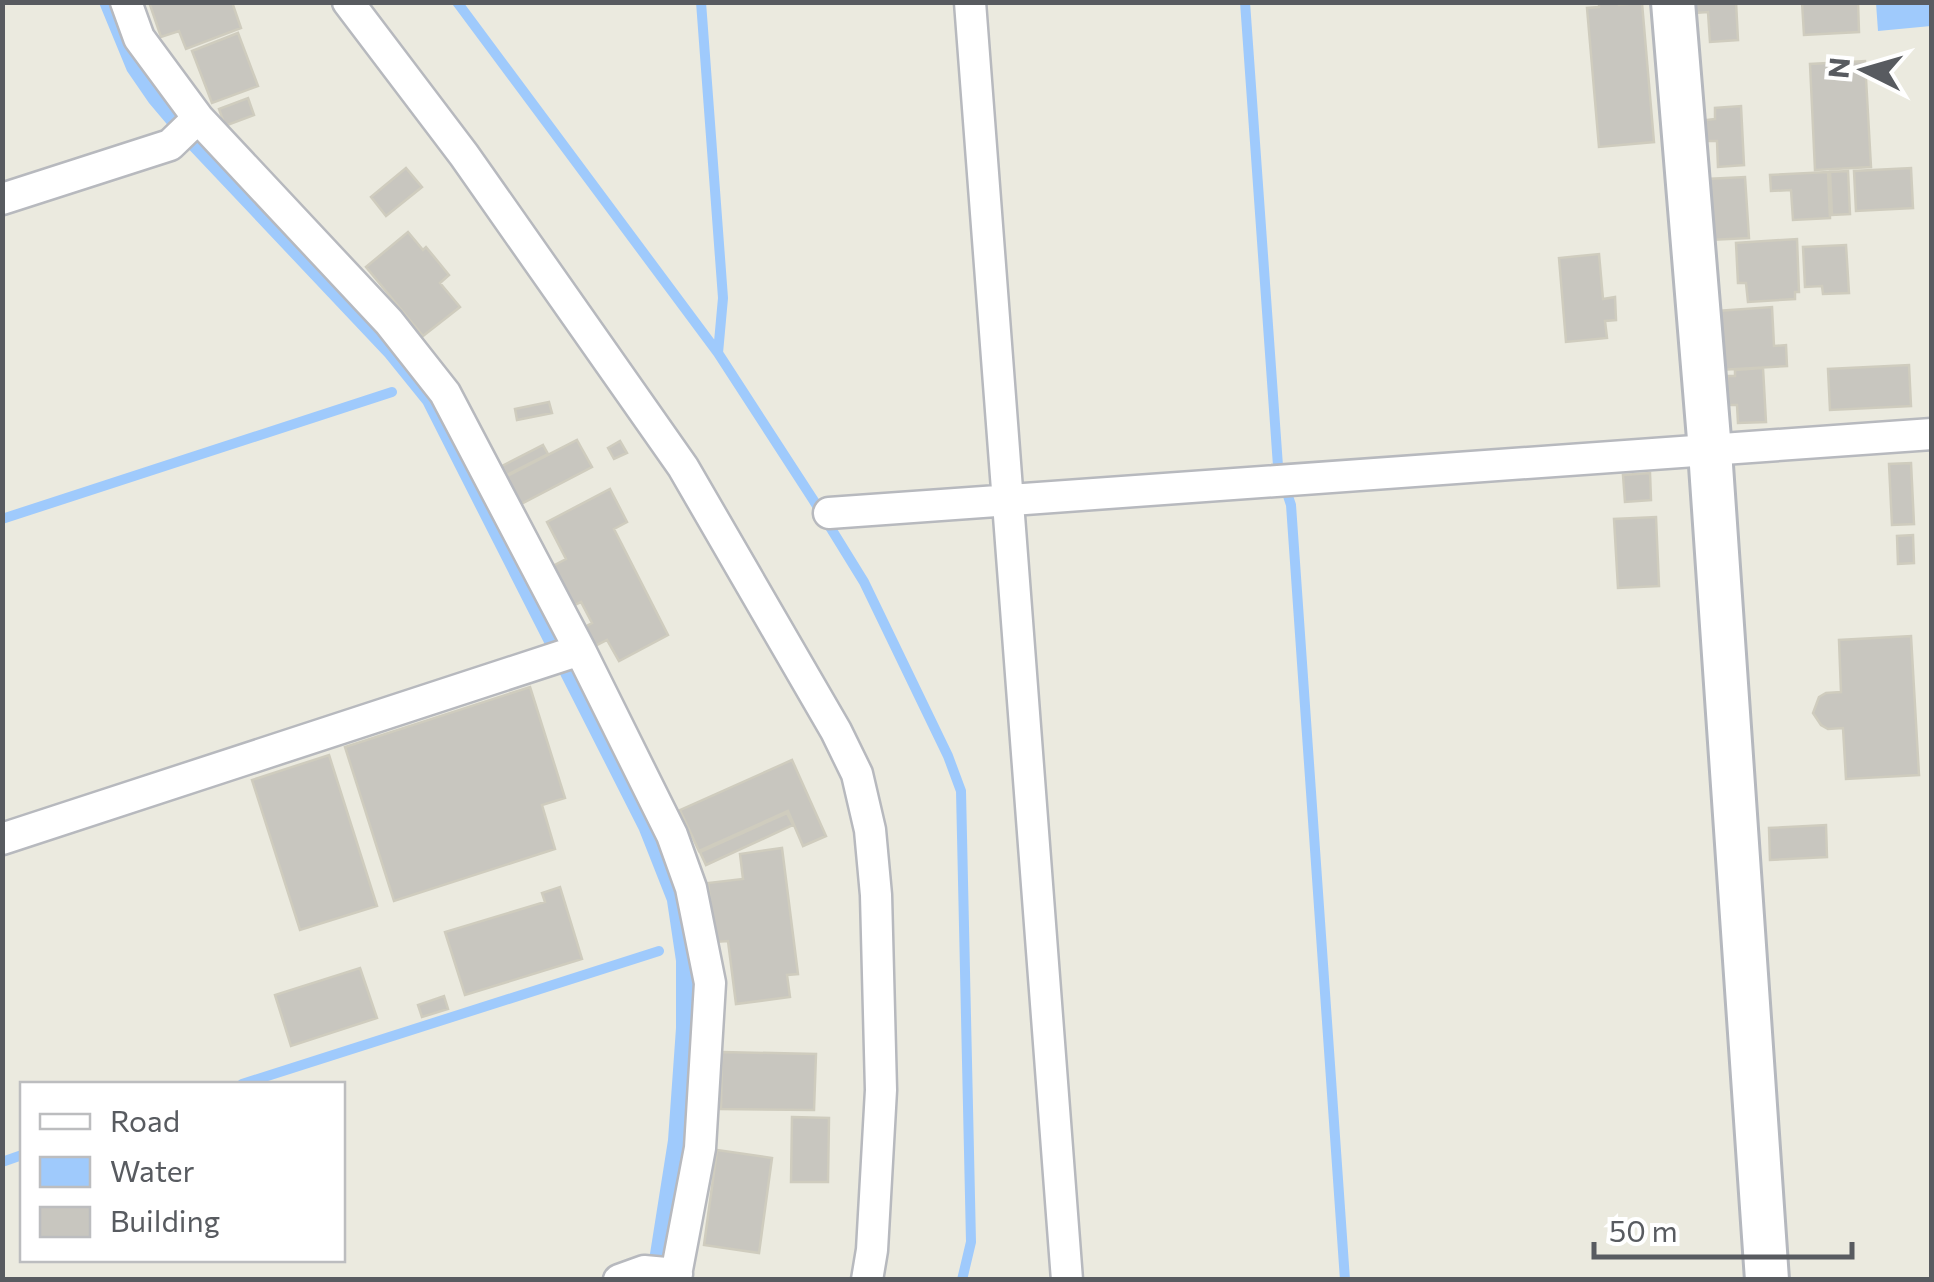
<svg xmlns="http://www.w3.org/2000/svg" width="1934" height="1282" viewBox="0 0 1934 1282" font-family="Commissioner,sans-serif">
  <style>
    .water { fill: #9fcafc }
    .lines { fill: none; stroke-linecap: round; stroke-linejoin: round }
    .stream { stroke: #9fcafc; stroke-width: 10 }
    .building { fill: #c8c6bf; stroke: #cfccbe; stroke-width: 2.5 }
    .street-casing { stroke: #b7b9be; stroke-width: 35 }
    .secondary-casing { stroke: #b5b8be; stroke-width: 48 }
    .street { stroke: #fff; stroke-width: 30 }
    .secondary { stroke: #fff; stroke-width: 42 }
  </style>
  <rect width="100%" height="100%" fill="#ebeadf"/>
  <path class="water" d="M99 3H116L420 374 654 823C673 873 691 924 695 979 701 1073 681 1169 666 1262L646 1279 668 1140 676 1028V961L667 901 639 830 423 404 385 357 182 142 149 103 127 71Z
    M1876 3H1931V26L1878 31Z"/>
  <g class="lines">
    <path class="stream" d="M457 2 718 353 814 501 864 582 948 756 961 791 971 1242 962 1280
      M701 2 723 298 718 353
      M1245 2 1278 466 1291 505 1345 1280
      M2 519 392 392
      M242 1084 659 951
      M2 1162 22 1155"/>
  </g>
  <path class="building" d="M149 2H232L241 28 186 49 179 31 161 37Z
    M1599 2H1619V5L1642 3 1654 142 1599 147 1587 8 1599 7Z
    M1694 2H1736L1738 40 1710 42 1708 12 1695 13Z
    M1802 2H1858L1859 32 1804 35Z
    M238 33 258 86 212 103 192 51Z
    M1865 61 1871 167 1815 170 1810 64Z
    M248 98 254 115 225 126 219 109Z
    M1741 106 1744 165 1718 167 1717 141H1707L1706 120 1715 119V108Z
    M406 168 422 187 386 216 371 197Z
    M1911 168 1913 208 1856 211 1854 171Z
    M1848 171 1850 214 1832 215 1830 172Z
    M1828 172 1830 218 1793 220 1791 190 1771 191 1770 175Z
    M1745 177 1749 238 1709 240 1706 179Z
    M408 232 423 250 426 247 449 275 440 283 460 307 423 336 366 267Z
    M1797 239 1799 292H1795V299L1748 302 1746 283H1738L1736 243Z
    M1846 245 1849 293 1823 294 1822 286 1805 287 1803 247Z
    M1599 254 1603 299 1615 297 1616 320 1605 321 1607 338 1566 342 1559 258Z
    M1772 307 1774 346 1786 345 1787 366 1719 370 1717 311Z
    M1909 365 1911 406 1830 410 1828 369Z
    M1763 368 1766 422 1738 423 1737 405H1729L1727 376H1735V370Z
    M549 402 552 413 517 420 515 409Z
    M577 440 592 467 521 504 507 476Z
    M620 441 627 453 614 459 608 448Z
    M543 445 548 454 507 475 502 466Z
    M1911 463 1914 524 1892 525 1889 464Z
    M1650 473 1651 500 1625 502 1623 475Z
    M610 489 627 522 614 529 668 635 619 661 607 640 593 647 583 628 592 623 581 602 569 608 549 568 566 559 547 522Z
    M1656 517 1659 586 1618 588 1614 519Z
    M1913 535 1914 563 1898 564 1897 536Z
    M1911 636 1919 775 1846 779 1843 728 1828 729 1821 725 1813 713 1819 697 1826 693 1841 692 1839 640Z
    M530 687 565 798 542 805 555 849 394 901 345 747Z
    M329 755 377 906 300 930 252 780Z
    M792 760 826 836 803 846 788 811 699 851 680 810Z
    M787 813 793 825 706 865 700 852Z
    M1826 825 1827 857 1770 860 1769 828Z
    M782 848 798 974 787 975 790 997 736 1004 728 941 715 942 708 883 743 879 740 854Z
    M560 887 582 959 465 995 445 932 545 902 542 893Z
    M360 968 377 1018 291 1046 275 995Z
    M444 996 448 1009 422 1017 418 1005Z
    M722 1052 816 1054 814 1110 721 1109Z
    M792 1117 829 1118 828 1182H791Z
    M717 1150 772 1158 759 1253 704 1245Z"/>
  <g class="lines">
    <g class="street-casing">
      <path id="street" d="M126 2 139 38 198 118 389 322 445 393 580 650 672 835 691 888 710 983 700 1148 675 1280
        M348 2 464 155 683 467 836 731 857 774 870 830 876 895 881 1090 872 1250 867 1280
        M970 2 1067 1280
        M2 199 170 145 198 118
        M829 513 1932 434
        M2 839 580 650
        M619 1280 644 1271 677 1274"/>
    </g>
    <g class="secondary-casing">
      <path id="secondary" d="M1673 2 1710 451 1767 1280"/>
    </g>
    <use href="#street" class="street"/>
    <use href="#secondary" class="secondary"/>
  </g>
  <rect width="1934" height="1282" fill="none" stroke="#585b60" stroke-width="10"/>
  <rect x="20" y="1082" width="325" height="180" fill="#ffffff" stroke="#bcbdbf" stroke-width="2.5"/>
  <rect x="40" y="1114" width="50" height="15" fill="#ffffff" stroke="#bcbdbf" stroke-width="2.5"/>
  <text x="110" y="1132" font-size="30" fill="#585b60">Road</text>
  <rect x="40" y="1157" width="50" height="30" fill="#9fcafc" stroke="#bcbdbf" stroke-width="2.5"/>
  <text x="110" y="1182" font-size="30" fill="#585b60">Water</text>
  <rect x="40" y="1207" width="50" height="30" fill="#c8c6bf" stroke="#bcbdbf" stroke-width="2.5"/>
  <text x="110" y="1232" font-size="30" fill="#585b60">Building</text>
  <g transform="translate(1864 70) rotate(275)" stroke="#ffffff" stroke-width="8" paint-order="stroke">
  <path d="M0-8L18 38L0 25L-18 38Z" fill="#585b60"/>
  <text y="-15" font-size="28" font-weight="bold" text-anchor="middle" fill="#585b60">N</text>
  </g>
  <path d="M1594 1242v15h258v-15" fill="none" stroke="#585b60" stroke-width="5"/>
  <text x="1609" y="1242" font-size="30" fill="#585b60" stroke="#ffffff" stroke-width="8" paint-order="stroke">50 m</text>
</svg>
